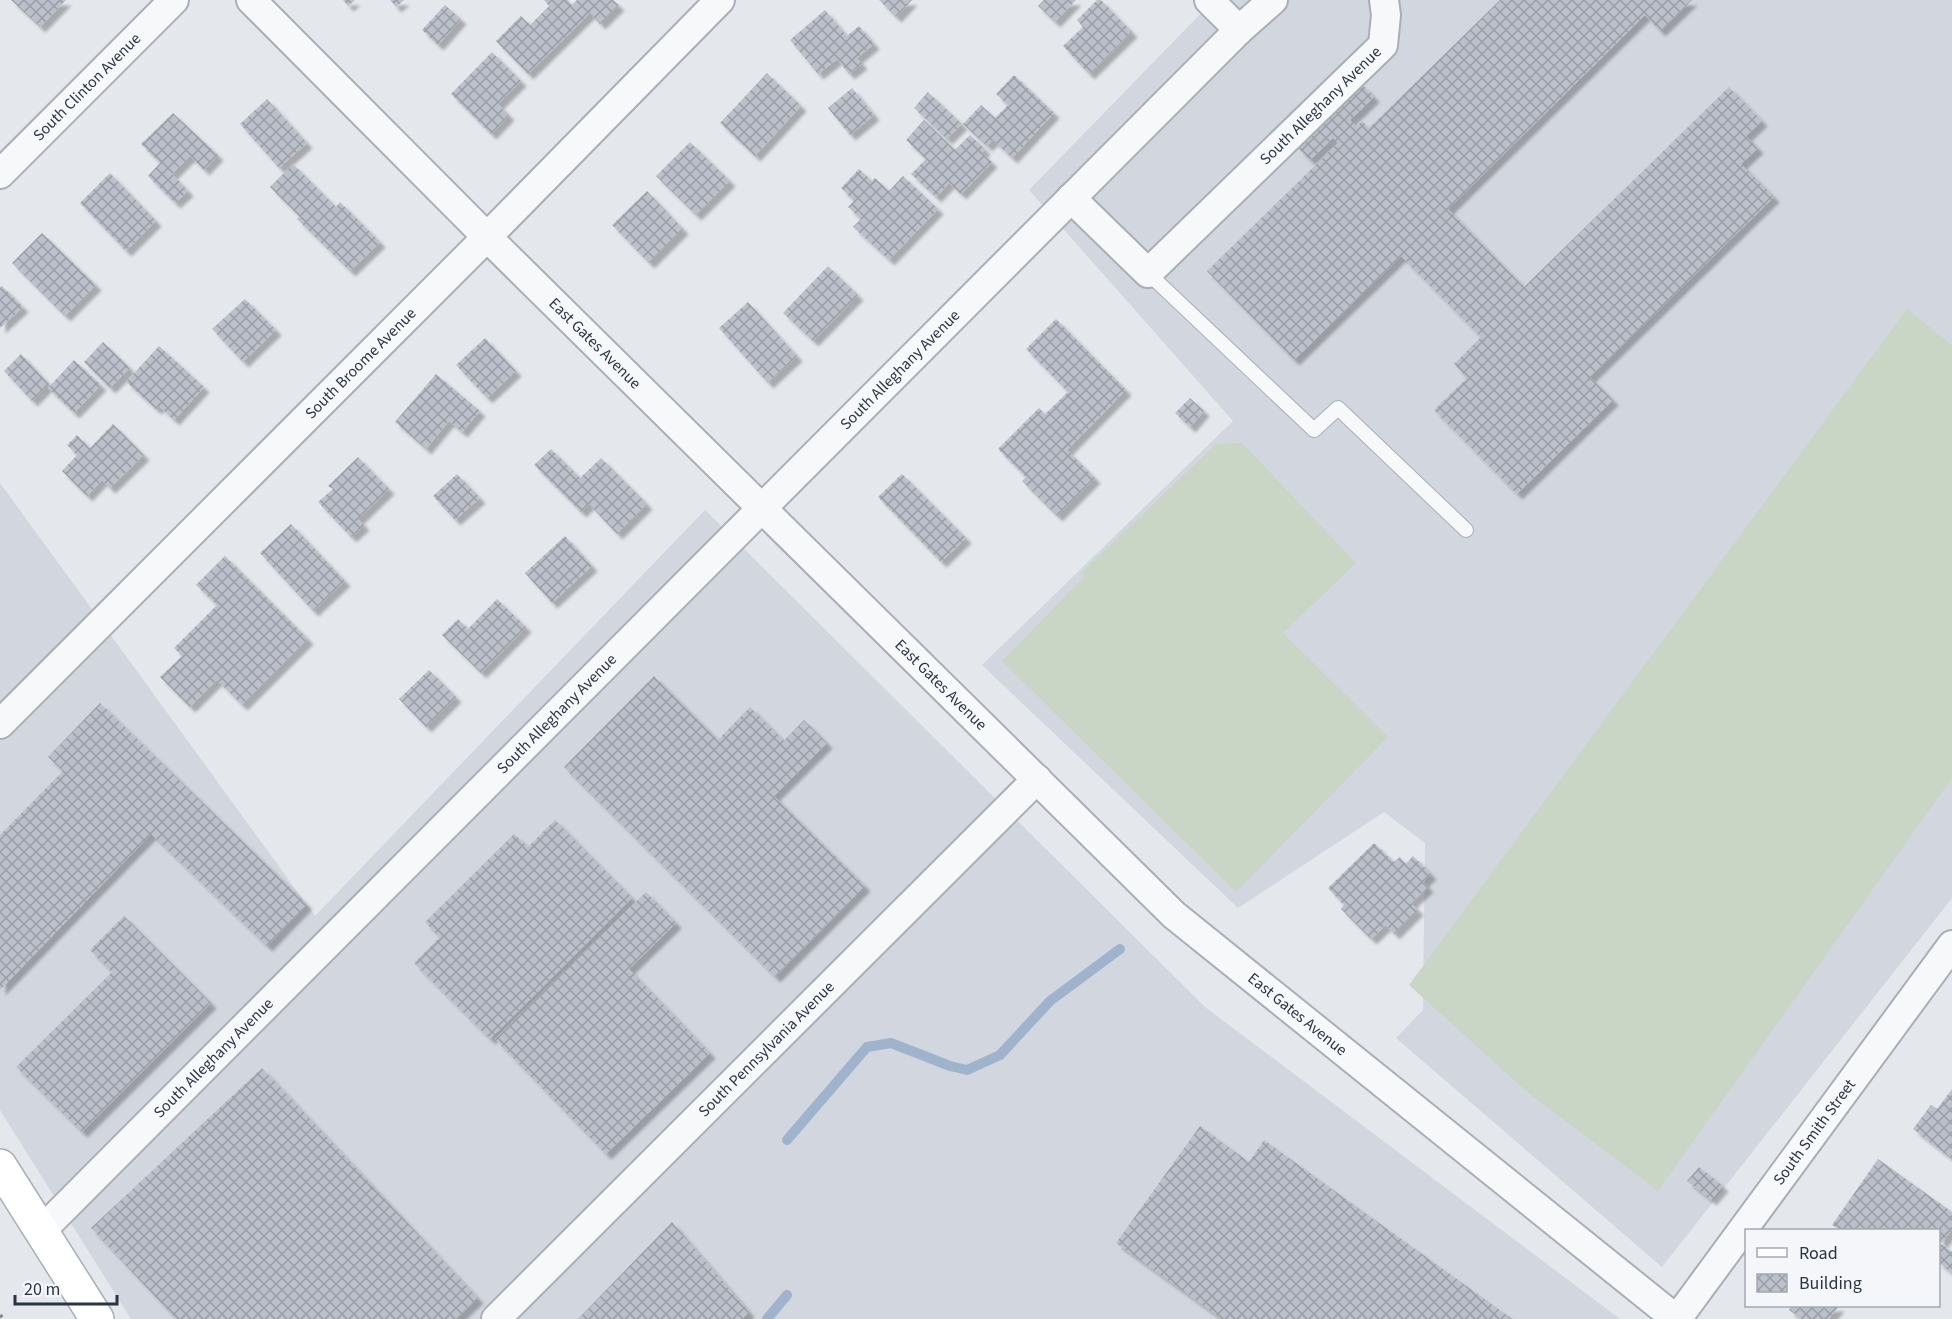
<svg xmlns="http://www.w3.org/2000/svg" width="1952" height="1319" viewBox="0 0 1952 1319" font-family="'Source Sans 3',sans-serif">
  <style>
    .built { fill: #d2d6de }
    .pitch { fill: #c9d6c5 }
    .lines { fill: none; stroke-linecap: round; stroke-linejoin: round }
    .stream { stroke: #9fb4cc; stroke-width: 10 }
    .building { fill: url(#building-cross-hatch); filter: url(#shadow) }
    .service-casing { stroke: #a9aeb7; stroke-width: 16 }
    .minor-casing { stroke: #a9aeb7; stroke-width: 32 }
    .secondary-casing { stroke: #a9aeb7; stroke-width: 36 }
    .service { stroke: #f7f8fa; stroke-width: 14 }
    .minor { stroke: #f7f8fa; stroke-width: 28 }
    .secondary { stroke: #fff; stroke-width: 33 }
    .rail { stroke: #7d8696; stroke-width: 4.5; stroke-dasharray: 3 6; stroke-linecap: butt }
    .labels { text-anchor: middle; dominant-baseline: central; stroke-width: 5; stroke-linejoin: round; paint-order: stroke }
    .street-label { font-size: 16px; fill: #2b3445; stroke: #f4f6f9 }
  </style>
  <defs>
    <pattern id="building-cross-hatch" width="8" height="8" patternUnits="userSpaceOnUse" patternTransform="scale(1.5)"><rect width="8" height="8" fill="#bbc0ca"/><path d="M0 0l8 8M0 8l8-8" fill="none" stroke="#989da6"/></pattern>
    <filter id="shadow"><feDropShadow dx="5.5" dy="5.5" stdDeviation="1.5" flood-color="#0004"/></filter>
  </defs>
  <rect width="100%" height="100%" fill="#e4e7ec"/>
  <path class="built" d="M1214 0H1952V898L1662 1267 1396 1038 1423 1010 1425 843 1384 812 1238 908 982 665 1233 421 1029 190Z
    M0 483 315 916 705 510 1205 1007 1620 1319H131L0 1110Z"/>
  <path class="pitch" d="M1907 309 1952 345V778L1658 1191 1527 1092 1409 985Z
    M1242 443 1356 563 1283 633 1388 737 1236 892 1002 661 1085 576 1082 572 1216 444Z"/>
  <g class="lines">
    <path class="stream" d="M787 1140 867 1047 891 1043 950 1066 967 1070 1000 1055 1050 1001 1120 949
      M767 1319 787 1295"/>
  </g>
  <path class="building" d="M11 0H66L40 27Z
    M343 0H355L348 6Z
    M390 0H404L396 7Z
    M544 0H568L572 5 577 0H613L619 5 600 24 590 13 528 74 496 41 521 16 530 25 549 6Z
    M879 0H912L896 17Z
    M1044 0H1076L1055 22 1038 6Z
    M1097 0H1101L1132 32 1089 74 1063 46 1083 27 1077 20Z
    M1500 0H1692L1660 31 1645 15 1448 209 1524 287 1729 87 1762 121 1746 136 1758 148 1741 164 1774 197 1590 377 1613 400 1517 494 1434 410 1467 378 1454 364 1481 337 1401 256 1294 360 1207 271 1338 143 1333 138 1310 160 1298 148 1363 85 1374 97 1350 120 1357 127 1362 121 1369 128Z
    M445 5 461 19 438 45 422 30Z
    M825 10 847 36 859 26 874 44 857 58 862 64 849 74 837 59 818 74 790 40Z
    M492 52 521 81 498 104 509 115 491 134 451 94Z
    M767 73 801 106 755 156 720 123Z
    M1014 75 1054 113 1012 158 993 140 987 146 963 124 981 105 995 118 1008 105 996 94Z
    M852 88 874 115 850 135 828 108Z
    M928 92 962 124 947 139 914 108Z
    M267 99 307 143 279 168 240 124Z
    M173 113 218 155 204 170 190 156 172 174 188 191 175 203 148 176 160 163 141 144Z
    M924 120 955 150 970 135 985 149 982 153 992 162 961 194 949 183 936 197 911 174 926 159 906 140Z
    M690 142 730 181 696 215 656 176Z
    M293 164 336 207 340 202 380 242 350 271 297 219 300 217 270 187Z
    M859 169 872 181 875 178 889 191 903 176 938 209 889 260 853 227 861 219 848 207 854 201 841 188Z
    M110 173 156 221 126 251 80 203Z
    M647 191 683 229 649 263 612 225Z
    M42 233 96 285 65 316 12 263Z
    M828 266 858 295 813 341 783 313Z
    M2 286 23 307 0 328V288Z
    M245 299 276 330 243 362 212 329Z
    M748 302 797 356 768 383 719 328Z
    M1056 319 1126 390 1067 450 1095 478 1057 516 1022 481 1026 477 998 449 1039 408 1045 414 1068 392 1026 349Z
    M485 338 516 371 487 398 456 365Z
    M103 342 130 368 110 388 84 362Z
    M159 346 204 387 174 420 159 406 156 409 126 382Z
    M21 354 49 384 32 401 4 371Z
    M74 360 101 385 74 413 48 388Z
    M436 374 480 411 462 432 449 421 426 449 395 422Z
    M1190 398 1204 411 1190 427 1175 413Z
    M113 424 144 455 110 488 102 480 87 496 62 471 77 455 67 445 77 435 90 448Z
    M551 449 580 478 601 458 647 504 617 534 589 504 581 512 534 465Z
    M358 457 389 489 358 519 364 525 351 537 318 502 333 489 328 486Z
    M457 474 480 498 455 520 433 496Z
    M902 474 966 538 941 562 878 497Z
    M291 524 345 581 313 611 260 553Z
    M565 536 592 566 552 603 525 573Z
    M225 556 308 639 242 705 217 680 190 707 160 677 182 656 174 648 217 605 196 585Z
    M497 599 526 627 481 673 442 635 458 619 468 629Z
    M429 670 456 697 426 727 399 699Z
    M654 676 718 740 750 707 784 741 804 720 827 743 774 796 865 886 775 977 564 767Z
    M100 703 307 904 267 946 151 834 0 990V835L63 771 48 757Z
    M555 820 632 898 490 1039 414 963 440 937 425 922 514 834 528 847Z
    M1374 843 1394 862 1400 857 1406 864 1413 856 1431 874 1423 882 1428 887 1411 903 1418 910 1394 934 1386 925 1371 939 1341 909 1344 905 1328 888Z
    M646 892 676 923 629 969 710 1053 606 1154 495 1039Z
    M124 916 211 1003 82 1132 16 1067 112 972 90 950Z
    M262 1068 478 1298 456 1319H176L91 1228Z
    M1952 1089V1159L1913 1129 1931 1105 1937 1109Z
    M1200 1126 1249 1162 1264 1140 1512 1319H1222L1116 1243Z
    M1878 1159 1952 1212V1229L1942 1243 1938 1240V1230H1840L1832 1225Z
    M1699 1167 1723 1186 1711 1200 1687 1181Z
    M672 1222 749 1312 742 1319H578Z
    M1942 1244 1952 1252V1273L1938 1262V1248Z
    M1791 1306H1839L1829 1319H1802L1789 1310Z"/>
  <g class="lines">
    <g class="service-casing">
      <path id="service" d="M1148 273 1314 430 1338 408 1466 530"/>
    </g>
    <g class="minor-casing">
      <g id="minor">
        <path id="s1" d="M251 0 487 237 1174 915 1676 1319"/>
        <path d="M1209 0 1239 30"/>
        <path id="s2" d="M0 174 174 0"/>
        <path id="s3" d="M1071 198 1148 273 1383 45 1386 15 1384 0"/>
        <path id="s4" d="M0 724 487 237 720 0"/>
        <path id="s5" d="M42 1230 1239 30 1273 0"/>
        <path id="s6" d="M496 1319 1037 779"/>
        <path id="s7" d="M1677 1319 1952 945"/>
      </g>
    </g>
    <g class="secondary-casing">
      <path id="secondary" d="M0 1166 97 1319"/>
    </g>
    <use href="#service" class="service"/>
    <use href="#minor" class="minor"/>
    <use href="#secondary" class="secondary"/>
    <path class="rail" d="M0 1315 2 1319"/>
  </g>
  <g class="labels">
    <g class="street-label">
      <text stroke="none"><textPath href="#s2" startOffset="123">South Clinton Avenue</textPath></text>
      <text stroke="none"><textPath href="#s3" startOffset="348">South Alleghany Avenue</textPath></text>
      <text stroke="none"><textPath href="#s1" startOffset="486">East Gates Avenue</textPath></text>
      <text stroke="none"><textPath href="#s4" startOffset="510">South Broome Avenue</textPath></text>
      <text stroke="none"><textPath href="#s5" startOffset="1215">South Alleghany Avenue</textPath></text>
      <text stroke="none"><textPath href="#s1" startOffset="972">East Gates Avenue</textPath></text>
      <text stroke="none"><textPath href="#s5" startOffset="729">South Alleghany Avenue</textPath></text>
      <text stroke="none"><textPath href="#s1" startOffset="1458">East Gates Avenue</textPath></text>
      <text stroke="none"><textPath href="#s6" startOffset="382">South Pennsylvania Avenue</textPath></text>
      <text stroke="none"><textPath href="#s5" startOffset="243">South Alleghany Avenue</textPath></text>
      <text stroke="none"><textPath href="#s7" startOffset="232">South Smith Street</textPath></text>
    </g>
  </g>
  <rect x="1745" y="1229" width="195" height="78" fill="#f4f6f9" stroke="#a4a8b1" stroke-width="1.5"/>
  <rect x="1757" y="1248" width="30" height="9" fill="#ffffff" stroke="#a4a8b1" stroke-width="1.5"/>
  <text x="1799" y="1259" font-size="18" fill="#2b3445">Road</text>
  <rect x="1757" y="1274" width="30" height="18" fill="url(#building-cross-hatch)" stroke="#a4a8b1" stroke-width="1.5"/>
  <text x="1799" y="1289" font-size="18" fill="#2b3445">Building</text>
  <path d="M15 1295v9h102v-9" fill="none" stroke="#2b3445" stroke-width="3"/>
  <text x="24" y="1295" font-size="18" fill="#2b3445" stroke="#f4f6f9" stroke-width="4.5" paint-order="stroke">20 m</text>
</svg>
